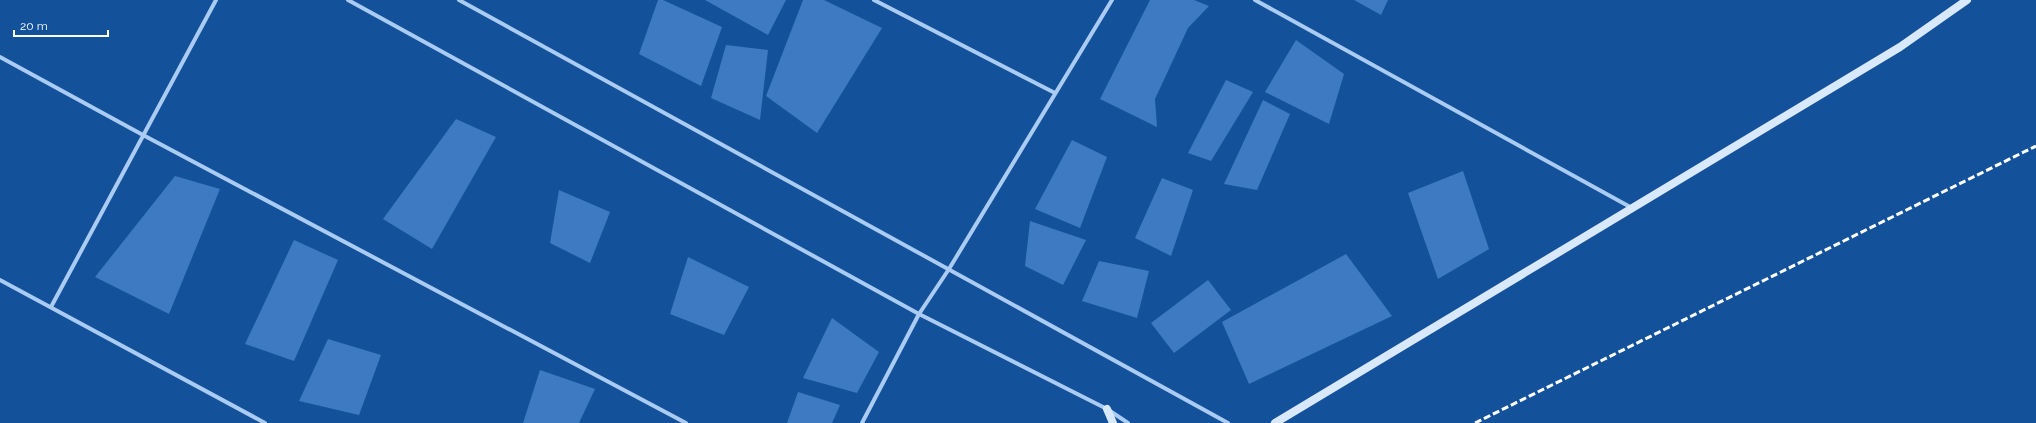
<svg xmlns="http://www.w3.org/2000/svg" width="2036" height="423" viewBox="0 0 2036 423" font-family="Raleway,sans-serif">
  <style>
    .building { fill: #3d7ac2 }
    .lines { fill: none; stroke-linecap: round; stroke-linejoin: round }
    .street { stroke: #aaccf3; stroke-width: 4 }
    .secondary { stroke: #d9e9fd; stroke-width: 8 }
    .rail { stroke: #fff; stroke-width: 3; stroke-dasharray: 7 3; stroke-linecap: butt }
  </style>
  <rect width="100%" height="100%" fill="#14519b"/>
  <path class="building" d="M658 0H663L722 27 701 86 639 54Z
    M705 0H786L768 35Z
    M803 0H824L882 28 817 133 766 96Z
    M1150 0H1194L1209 6 1188 28 1155 99 1157 127 1100 99Z
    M1354 0H1388L1381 15Z
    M1296 40 1344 74 1329 124 1265 92Z
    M726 45 768 50 760 120 711 98Z
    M1226 80 1253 92 1211 161 1188 153Z
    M1263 100 1290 114 1257 190 1224 184Z
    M456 119 496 137 432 249 383 219Z
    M1072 140 1107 157 1080 228 1035 209Z
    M1463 171 1489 249 1438 279 1408 193Z
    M175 176 220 189 169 314 95 277Z
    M1162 178 1193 190 1171 256 1135 238Z
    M559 190 610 212 590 263 550 243Z
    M1030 221 1086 240 1063 285 1025 266Z
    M294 240 338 260 294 361 245 344Z
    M1346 254 1392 316 1249 384 1222 322Z
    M688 257 749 287 724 335 670 314Z
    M1099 261 1149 271 1137 318 1082 301Z
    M1208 280 1231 310 1174 353 1151 323Z
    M832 318 879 352 857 393 803 378Z
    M328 339 381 355 359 415 299 401Z
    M540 370 595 389 579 423H523Z
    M798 392 840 405 832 423H787Z"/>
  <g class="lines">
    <path class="street" d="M348 0 919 314 1107 409 1128 423
      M459 0 1228 423
      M874 0 1055 93
      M1255 0 1632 208
      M0 57 143 135 686 423
      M0 280 265 423
      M51 307 216 0
      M862 423 919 314 949 269 1112 0"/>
    <path class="secondary" d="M1107 409 1113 423
      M1275 423 1900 47 1967 0"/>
    <path class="rail" d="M1475 423 2036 146"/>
  </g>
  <path d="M14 30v6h94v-6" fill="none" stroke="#ffffff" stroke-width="2"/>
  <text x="20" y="30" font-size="12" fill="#ffffff" stroke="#14519b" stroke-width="3" paint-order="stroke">20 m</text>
</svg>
